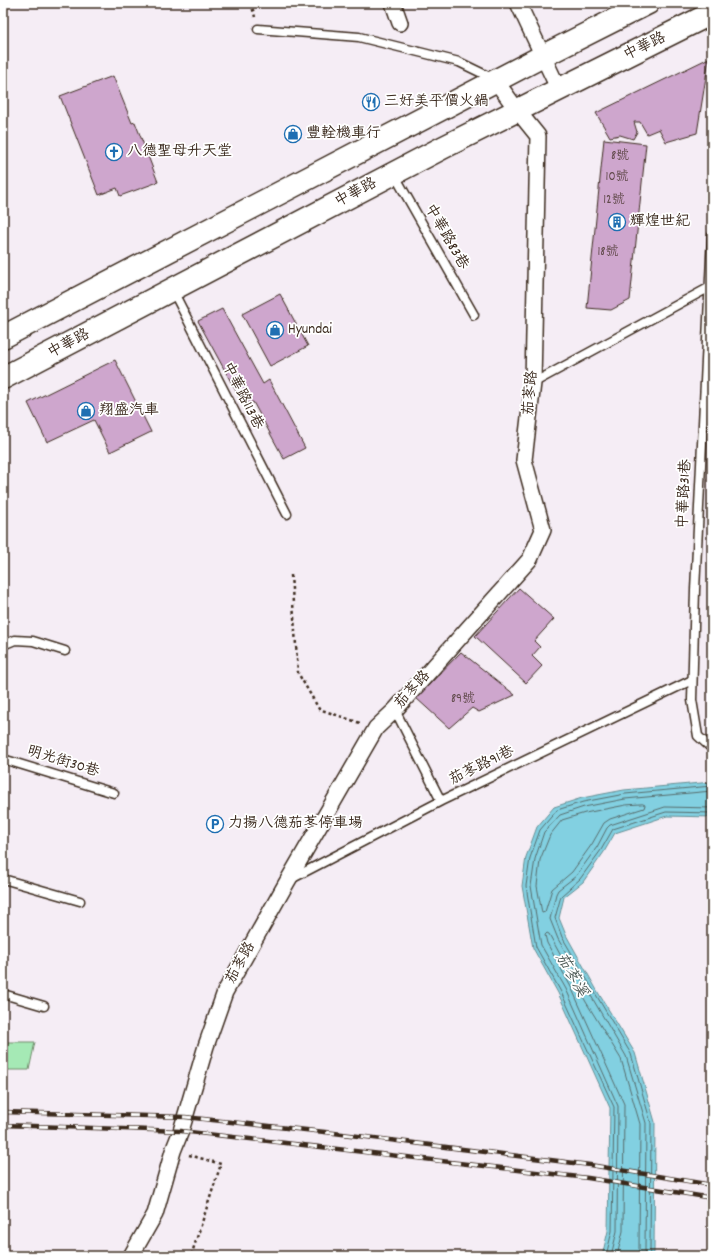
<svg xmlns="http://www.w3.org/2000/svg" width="715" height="1259" viewBox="0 0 715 1259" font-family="Dekko,'LXGW WenKai TC',sans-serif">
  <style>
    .green { fill: #a5e9b5; stroke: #708a6a }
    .water { fill: #82d0e1; stroke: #668e93 }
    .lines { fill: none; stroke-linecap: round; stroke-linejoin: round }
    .shore { stroke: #576c6c; stroke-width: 1 }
    .building { fill: #cea6cd; stroke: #3b2a1e }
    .lane-casing { stroke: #3b2a1e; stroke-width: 11 }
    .street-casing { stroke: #3b2a1e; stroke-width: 18 }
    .primary-casing { stroke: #3b2a1e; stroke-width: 25 }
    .path { stroke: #3b2a1e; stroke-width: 2.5; stroke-dasharray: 3 3; stroke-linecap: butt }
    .lane { stroke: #fff; stroke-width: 8 }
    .street { stroke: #fff; stroke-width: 15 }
    .primary { stroke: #fff; stroke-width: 22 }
    .rail-casing { stroke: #3b2a1e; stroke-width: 4.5 }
    .rail { stroke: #fff; stroke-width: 3; stroke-dasharray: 9; stroke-linecap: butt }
    .labels { text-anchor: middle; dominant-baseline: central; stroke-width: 3.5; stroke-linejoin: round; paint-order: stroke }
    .number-label { font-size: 13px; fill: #60494a }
    .street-label { font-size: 15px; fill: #3b2a1e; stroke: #fff }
    .poi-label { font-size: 15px; fill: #3b2a1e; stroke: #fff; text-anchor: start }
    .water-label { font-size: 16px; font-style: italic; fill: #505c58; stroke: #fff }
  </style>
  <rect width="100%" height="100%" fill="#f5edf5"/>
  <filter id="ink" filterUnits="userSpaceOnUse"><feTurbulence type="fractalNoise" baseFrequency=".025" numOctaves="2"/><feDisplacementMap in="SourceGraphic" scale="8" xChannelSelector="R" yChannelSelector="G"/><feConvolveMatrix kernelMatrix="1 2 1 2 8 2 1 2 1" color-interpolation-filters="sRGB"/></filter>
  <g filter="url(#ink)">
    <path class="green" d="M3 1042H35L29 1070H3Z"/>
    <path class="water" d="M712 782V817L667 816 615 833 604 852 583 882 564 897 559 918 566 935 599 994 635 1053 655 1122 654 1252 653 1256H602L608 1231 610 1108 558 993 533 948 522 886 526 857 537 827 554 807 582 798 624 790Z"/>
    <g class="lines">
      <path class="shore" d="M643 804 645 805 644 808 610 819 604 823 592 844 572 872 552 889 545 912 542 913 537 886 540 860 550 835 562 820 585 813 626 805Z
        M606 1256 612 1231 614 1107 561 992 536 947 526 886 530 858 540 830 557 810 583 802 625 794 712 786
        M611 1256 617 1231 618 1106 566 989 541 945 531 886 535 859 544 832 560 815 584 807 625 799 712 791
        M617 1256 623 1231 624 1104 571 987 547 943 545 935 547 933 549 934 586 1002 621 1059 640 1124 639 1249 638 1256
        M644 1256 645 1250 646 1123 626 1056 558 939 550 919 556 894 558 890 576 876 597 847 607 828 610 825 665 807 712 808
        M649 1256 650 1251 651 1123 631 1054 562 937 555 918 561 896 580 879 601 850 613 829 666 812 712 813"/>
    </g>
    <path class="building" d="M709 58 697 133 666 142 659 129 647 134 640 122H634L637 132 633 139 620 135 610 137 596 113Z
      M113 76 132 123 135 122 158 182 120 196 117 188 99 195 60 96Z
      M604 139 646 144 630 300 611 310 587 308Z
      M280 294 308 346 270 366 242 314Z
      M222 309 263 384 269 380 305 448 284 459 253 402 243 404 198 321Z
      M115 360 151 432 110 452 94 420 47 442 28 403Z
      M519 588 554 619 534 641 540 647 532 656 542 666 526 683 475 636Z
      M461 652 515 695 479 712 472 708 449 728 416 698Z"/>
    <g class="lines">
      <g class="lane-casing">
        <path id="lane" d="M258 29 359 37 459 62 494 79
          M394 174 474 315
          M712 236 695 590 692 700 698 736 709 746H712
          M173 291 287 514
          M533 383 712 286
          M3 645 15 640 33 641 65 651
          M395 710 441 801
          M3 759 114 793
          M3 879 80 901
          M291 879 441 801 692 680
          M3 994 44 1006"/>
      </g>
      <g class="street-casing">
        <path id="street" d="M393 3 400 23
          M518 3 559 90
          M131 1256 155 1214 173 1151 181 1131 206 1046 225 992 287 882 376 728 395 710 530 559 543 530 524 460 533 383 538 136 517 110 496 81"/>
      </g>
      <g class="primary-casing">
        <path id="primary" d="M3 337 543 56 648 3
          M3 378 444 147 712 13"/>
      </g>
      <path class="path" d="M251 3 255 17
        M291 575 298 673 319 709 360 723
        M189 1155 221 1164 191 1256"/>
      <use href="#lane" class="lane"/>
      <use href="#street" class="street"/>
      <use href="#primary" class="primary"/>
      <g class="rail-casing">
        <path id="rail" d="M3 1112 185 1117 334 1133 590 1165 712 1185
          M3 1125 181 1131 588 1178 712 1198"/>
      </g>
      <use href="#rail" class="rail"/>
    </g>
  </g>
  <defs>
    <g id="restaurant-ring" transform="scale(0.9)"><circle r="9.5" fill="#fff" stroke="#1f6fb2" stroke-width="1.5"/><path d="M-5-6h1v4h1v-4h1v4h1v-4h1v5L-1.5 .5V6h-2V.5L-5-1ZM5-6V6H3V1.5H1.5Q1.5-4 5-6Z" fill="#1f6fb2"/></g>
    <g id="shop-ring" transform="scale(0.9)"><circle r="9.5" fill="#fff" stroke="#1f6fb2" stroke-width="1.5"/><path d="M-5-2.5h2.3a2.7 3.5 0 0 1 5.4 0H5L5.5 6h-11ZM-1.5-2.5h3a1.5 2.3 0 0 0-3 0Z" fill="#1f6fb2"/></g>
    <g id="church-ring" transform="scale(0.9)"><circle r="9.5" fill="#fff" stroke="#1f6fb2" stroke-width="1.5"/><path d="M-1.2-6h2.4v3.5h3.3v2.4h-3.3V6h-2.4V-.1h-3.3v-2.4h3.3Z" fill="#1f6fb2"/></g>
    <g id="building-ring" transform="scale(0.9)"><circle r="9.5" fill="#fff" stroke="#1f6fb2" stroke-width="1.5"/><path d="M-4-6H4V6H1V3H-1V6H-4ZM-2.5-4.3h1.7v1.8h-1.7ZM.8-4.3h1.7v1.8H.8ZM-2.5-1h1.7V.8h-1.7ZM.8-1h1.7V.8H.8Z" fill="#1f6fb2"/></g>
    <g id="parking-ring" transform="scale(0.9)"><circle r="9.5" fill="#fff" stroke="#1f6fb2" stroke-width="1.5"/><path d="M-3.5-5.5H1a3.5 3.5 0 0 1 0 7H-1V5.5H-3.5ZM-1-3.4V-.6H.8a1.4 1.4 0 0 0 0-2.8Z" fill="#1f6fb2"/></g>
  </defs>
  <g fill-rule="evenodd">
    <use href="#restaurant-ring" x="371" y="102"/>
    <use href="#shop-ring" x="293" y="134"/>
    <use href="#church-ring" x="114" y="152"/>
    <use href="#building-ring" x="617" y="222"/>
    <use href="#shop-ring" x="275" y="330"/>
    <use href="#shop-ring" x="86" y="411"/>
    <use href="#parking-ring" x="215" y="824"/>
  </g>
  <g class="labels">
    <g class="number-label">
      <text x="620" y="156">8號</text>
      <text x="617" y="177">10號</text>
      <text x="614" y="200">12號</text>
      <text x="608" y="252">18號</text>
      <text x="463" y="699">89號</text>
    </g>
    <g class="street-label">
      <text transform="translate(645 47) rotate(-26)">中華路</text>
      <text transform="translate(356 193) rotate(-28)">中華路</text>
      <text transform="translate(446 237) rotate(60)">中華路83巷</text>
      <text transform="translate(69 344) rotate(-28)">中華路</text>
      <text transform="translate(531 393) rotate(-85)">茄苳路</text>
      <text transform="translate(242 396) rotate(63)">中華路113巷</text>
      <text transform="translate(685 494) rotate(-87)">中華路31巷</text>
      <text transform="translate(413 690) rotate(-48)">茄苳路</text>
      <text transform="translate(63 762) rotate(17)">明光街30巷</text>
      <text transform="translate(482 766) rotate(-26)">茄苳路91巷</text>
      <text transform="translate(241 963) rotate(-61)">茄苳路</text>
    </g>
    <g class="poi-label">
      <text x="384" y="102">三好美平價火鍋</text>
      <text x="306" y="134">豐輇機車行</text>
      <text x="127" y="152">八德聖母升天堂</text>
      <text x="630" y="222">輝煌世紀</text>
      <text x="288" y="330">Hyundai</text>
      <text x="99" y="411">翔盛汽車</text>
      <text x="228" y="824">力揚八德茄苳停車場</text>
    </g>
    <g class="water-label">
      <text transform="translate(571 975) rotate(60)">茄苳溪</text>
    </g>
  </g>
  <rect width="715" height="1259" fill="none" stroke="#fff" stroke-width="16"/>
  <rect x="8" y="8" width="699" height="1243" fill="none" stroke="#3b2a1e" stroke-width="1.5" filter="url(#ink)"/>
</svg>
